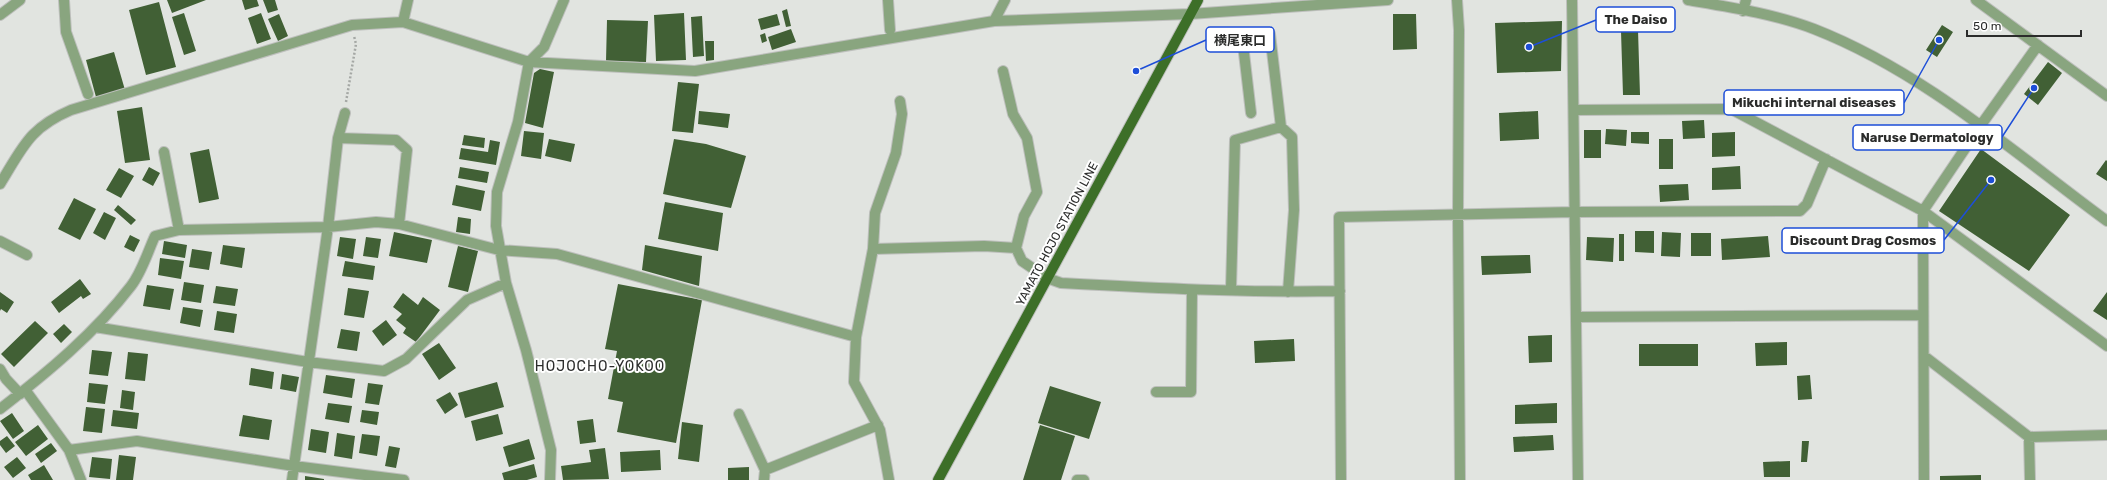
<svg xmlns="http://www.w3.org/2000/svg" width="2107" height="480" viewBox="0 0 2107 480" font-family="Rubik,'Noto Sans JP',sans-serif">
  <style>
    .building { fill: #416035 }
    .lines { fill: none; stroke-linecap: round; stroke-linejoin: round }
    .minor-casing { stroke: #bdbfbc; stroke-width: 12 }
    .major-casing { stroke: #bdbfbc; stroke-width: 12 }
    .path { stroke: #a5a8a5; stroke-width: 2.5; stroke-dasharray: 2 2; stroke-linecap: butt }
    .minor { stroke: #89a57f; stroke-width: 10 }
    .major { stroke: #3d6f28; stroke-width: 10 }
    .labels { text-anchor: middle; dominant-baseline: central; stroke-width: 4; stroke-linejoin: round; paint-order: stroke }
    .street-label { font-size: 12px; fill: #2b2c2b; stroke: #fff }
    .quarter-label { font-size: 14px; letter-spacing: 1px; fill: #2b2c2b; stroke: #fff }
    .leader { fill: none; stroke: #1d4ed8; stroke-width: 1.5 }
    .callout-dot { fill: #1d4ed8; stroke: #fff; stroke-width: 1.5 }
    .callout { fill: #fff; stroke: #1d4ed8; stroke-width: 1.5 }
    .callout-label { font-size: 13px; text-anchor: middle; font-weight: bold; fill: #2b2c2b }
  </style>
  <rect width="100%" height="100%" fill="#e1e4e0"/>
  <path class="building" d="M167 0H206L172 13Z
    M242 0H257L259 6 245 10Z
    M263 0H275L278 10 268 13Z
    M159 2 176 67 146 75 129 10Z
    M787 9 791 26 786 27 782 11Z
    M184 13 196 51 184 55 172 17Z
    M261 13 271 39 257 44 248 18Z
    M684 13 686 60 656 61 654 15Z
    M279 14 288 36 278 41 268 19Z
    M777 14 780 25 761 30 758 19Z
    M1393 14H1416L1417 49 1393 50Z
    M702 16 704 56 693 57 691 17Z
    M607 20 648 21 646 62 606 61Z
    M1562 21 1561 71 1497 73 1495 23Z
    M1942 25 1953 32 1937 57 1926 50Z
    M791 29 796 42 772 50 768 37Z
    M1638 30 1640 95H1623L1621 31Z
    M765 33 767 41 762 43 760 35Z
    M705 41H714V60L706 61Z
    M114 52 125 90 96 97 86 60Z
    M2048 62 2062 73 2038 105 2024 94Z
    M540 69 554 72 543 128 525 123 534 73Z
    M678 82 699 84 693 133 672 131Z
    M142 107 150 160 125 163 117 111Z
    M699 111 730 114 728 128 698 124Z
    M1538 111 1539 139 1500 141 1499 113Z
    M1704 120 1705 138 1683 139 1682 121Z
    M1606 129 1627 130 1626 146 1605 144Z
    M1584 130H1601V158H1584Z
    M524 131 544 133 541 159 521 156Z
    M1631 132H1649V144L1631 143Z
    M1735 132V156L1712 157V133Z
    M464 135 485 138 484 148 462 145Z
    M549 139 575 144 571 162 545 156Z
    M674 139 706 144 746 156 731 208 663 194Z
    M1659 139H1673V169H1659Z
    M490 140 500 142 496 165 459 159 461 148 488 152Z
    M209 149 219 199 199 203 190 153Z
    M1981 149 2070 215 2029 271 1939 211Z
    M2106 160 2107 161V181L2096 174Z
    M1740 166 1741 189 1712 190V168Z
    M149 167 160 173 153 186 142 180Z
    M460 167 489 172 487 183 458 178Z
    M119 168 134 176 121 198 106 190Z
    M1688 184 1689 200 1660 202 1659 185Z
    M456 185 485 191 481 211 452 205Z
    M74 198 96 209 80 240 58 229Z
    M665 202 723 213 718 251 658 239Z
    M118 205 136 220 131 225 114 210Z
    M104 212 116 218 105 240 93 233Z
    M458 217 471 219 470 234 456 232Z
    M1635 231H1654V253L1635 252Z
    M394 232 432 240 427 263 389 256Z
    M1662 232 1681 233 1680 257 1661 256Z
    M1691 233H1711V256H1691Z
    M1619 234H1624V261H1619Z
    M130 235 140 240 134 252 124 247Z
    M1768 236 1770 257 1722 260 1721 239Z
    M340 237 356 239 353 259 337 256Z
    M366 237 381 239 378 258 363 256Z
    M1587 237 1614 238 1613 262 1586 260Z
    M164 241 187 245 185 258 162 254Z
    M223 245 245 248 242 268 220 264Z
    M645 245 702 256 699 286 642 270Z
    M458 246 478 251 468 292 448 287Z
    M192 249 212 252 209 270 189 267Z
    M1530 255 1531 273 1482 275 1481 256Z
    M160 258 184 261 181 279 158 275Z
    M345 261 375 266 373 280 342 276Z
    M80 279 91 294 83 299 81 296 59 313 51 302Z
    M184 282 204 285 201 303 181 300Z
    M618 284 702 300 676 443 617 432 623 402 608 399 617 351 605 349Z
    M147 285 174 289 170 310 143 306Z
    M216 286 238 289 235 306 213 303Z
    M348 288 369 291 364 318 344 315Z
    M0 292 14 302 7 313 1 309 0 311Z
    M2107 292V320L2093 311Z
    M403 293 418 305 423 297 440 310 416 342 403 333 406 328 396 320 402 314 393 307Z
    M183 307 203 310 200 327 180 323Z
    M217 311 237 314 234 333 214 330Z
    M386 320 397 335 383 346 372 331Z
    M35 321 48 333 14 367 1 354Z
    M64 324 72 332 61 343 53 334Z
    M341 329 360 332 357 351 337 348Z
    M1552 335V362L1529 363 1528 336Z
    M1294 339 1295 361 1255 363 1254 341Z
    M1787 342V365L1756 366 1755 343Z
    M439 343 456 368 439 380 422 354Z
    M1639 344H1698V366H1639Z
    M92 350 112 352 108 376 89 374Z
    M128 352 148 354 145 381 125 379Z
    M251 368 274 372 272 389 249 385Z
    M282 374 299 377 296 392 280 389Z
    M326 375 355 379 352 398 323 393Z
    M1810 375 1812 399 1798 400 1797 376Z
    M497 382 504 407 465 418 458 393Z
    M89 383 108 385 105 404 87 402Z
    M368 383 383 385 379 405 365 403Z
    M1050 386 1101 402 1089 439 1038 423Z
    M122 390 135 392 133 410 120 408Z
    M450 392 458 405 445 414 436 400Z
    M328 403 352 406 349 423 325 419Z
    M1557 403V423L1515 424V405Z
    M86 407 105 409 102 433 83 431Z
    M113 410 139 413 137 429 111 426Z
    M362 410 379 412 377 425 360 422Z
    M12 413 24 431 13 439 0 421Z
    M498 414 503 434 476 441 471 421Z
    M243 415 272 420 269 440 239 436Z
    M593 419 596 442 580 444 577 421Z
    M682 422 703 425 699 462 678 459Z
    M38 425 48 439 26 456 15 442Z
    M1040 425 1075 436 1061 480H1023Z
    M311 429 329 432 326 453 308 450Z
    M337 433 355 436 352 459 334 456Z
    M362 434 380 436 377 456 359 453Z
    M1553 435 1554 450 1514 452 1513 437Z
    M7 436 15 446 6 453 0 445V441Z
    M529 439 535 459 509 467 503 447Z
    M1802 441H1809L1807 462H1801Z
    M51 443 57 451 41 463 35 454Z
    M389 446 400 448 396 468 385 466Z
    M605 448 609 479 563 480 561 466 591 462 589 450Z
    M660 450 661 470 621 472 620 452Z
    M119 455 136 457 133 480H116Z
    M17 457 26 468 13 478 4 467Z
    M92 457 112 459 110 479 89 477Z
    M1790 461V477H1764L1763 462Z
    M534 464 537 477 527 480H504L502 473Z
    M44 465 53 480H31L28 475Z
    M749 467V480H728V468Z
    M1981 475V480H1940V476Z
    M305 476 324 479V480H305Z"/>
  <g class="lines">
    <g class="minor-casing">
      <path id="minor" d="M64 0 66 32 88 94
        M888 0 890 30
        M1457 0 1459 30 1458 215 1460 480
        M1572 0 1578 480
        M1688 0C1729 7 1775 14 1814 29 1924 72 2013 152 2107 221
        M1976 0 2107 96
        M1743 11 1746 0
        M0 15 20 0
        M994 21 1005 0
        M403 22 408 0
        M1003 71 1013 114 1027 138 1037 192 1024 216 1016 248 1022 261 1047 278 1061 283C1154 288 1247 293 1340 291
        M1574 110 1731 109 1923 211 2107 346
        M1251 113 1242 36 1270 34 1281 127 1292 137 1294 210 1288 292
        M338 138 396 140 407 150 399 224
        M164 152 179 230
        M0 184C23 147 29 128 71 110L352 25 403 22 529 62 695 71 994 21 1190 14 1388 0
        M0 241 27 255
        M873 249 984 246 1016 248
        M1231 289 1235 140 1281 127
        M1577 317 1922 315
        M95 327 308 362 384 371 406 359 467 300 506 283
        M1924 356 2029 437 2107 435
        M0 369 6 379 20 394
        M26 391 69 450 81 480
        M1156 392H1191L1192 290
        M0 409C47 373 95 333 131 286 142 272 148 251 155 236L179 230 328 227 376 222 399 224 499 250 557 254 856 337
        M739 414 765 470
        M2029 437 2030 480
        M69 450 137 441 294 466 404 480
        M292 480 328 227 338 138 345 113
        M550 480 551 450 526 350 506 283 496 226 497 192 518 122 529 62 544 47 564 0
        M764 480 765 470 878 425
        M889 480 880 430 854 382 856 337 873 249 875 213 896 153 902 114 900 101
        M1077 480H1084
        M1341 480 1339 217 1575 212 1800 211 1807 204 1826 159
        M1924 480 1923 211 1981 125 2038 45"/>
    </g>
    <g class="major-casing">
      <path id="major" d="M938 480 1198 0"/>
    </g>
    <path class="path" d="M346 102 356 44 354 36"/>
    <use href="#minor" class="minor"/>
    <use href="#major" class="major"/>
  </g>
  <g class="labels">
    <g class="street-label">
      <text transform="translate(1057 234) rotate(-62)">YAMATO HOJO STATION LINE</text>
    </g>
    <g class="quarter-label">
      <text x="600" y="366">HOJOCHO-YOKOO</text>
    </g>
  </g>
  <path class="leader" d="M1529 47L1596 20M1136 71L1206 40M1939 40L1904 103M2034 88L2002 137M1991 180L1944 240"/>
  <g class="callout-dot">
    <circle cx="1529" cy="47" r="4"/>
    <circle cx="1136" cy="71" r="4"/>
    <circle cx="1939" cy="40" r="4"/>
    <circle cx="2034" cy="88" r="4"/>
    <circle cx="1991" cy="180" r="4"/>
  </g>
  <g class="callout">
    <rect x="1596" y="7" width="79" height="25" rx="4"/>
    <rect x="1206" y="27" width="68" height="25" rx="4"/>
    <rect x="1724" y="90" width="180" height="25" rx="4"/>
    <rect x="1853" y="125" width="149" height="25" rx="4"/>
    <rect x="1782" y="228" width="162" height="25" rx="4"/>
  </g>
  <g class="callout-label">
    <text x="1636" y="24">The Daiso</text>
    <text x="1240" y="45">横尾東口</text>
    <text x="1814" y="107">Mikuchi internal diseases</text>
    <text x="1927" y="142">Naruse Dermatology</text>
    <text x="1863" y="245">Discount Drag Cosmos</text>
  </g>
  <path d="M1967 30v6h114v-6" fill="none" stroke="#2b2c2b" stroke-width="2"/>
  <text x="1973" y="30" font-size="12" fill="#2b2c2b" stroke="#ffffff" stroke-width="3" paint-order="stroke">50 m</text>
</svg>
